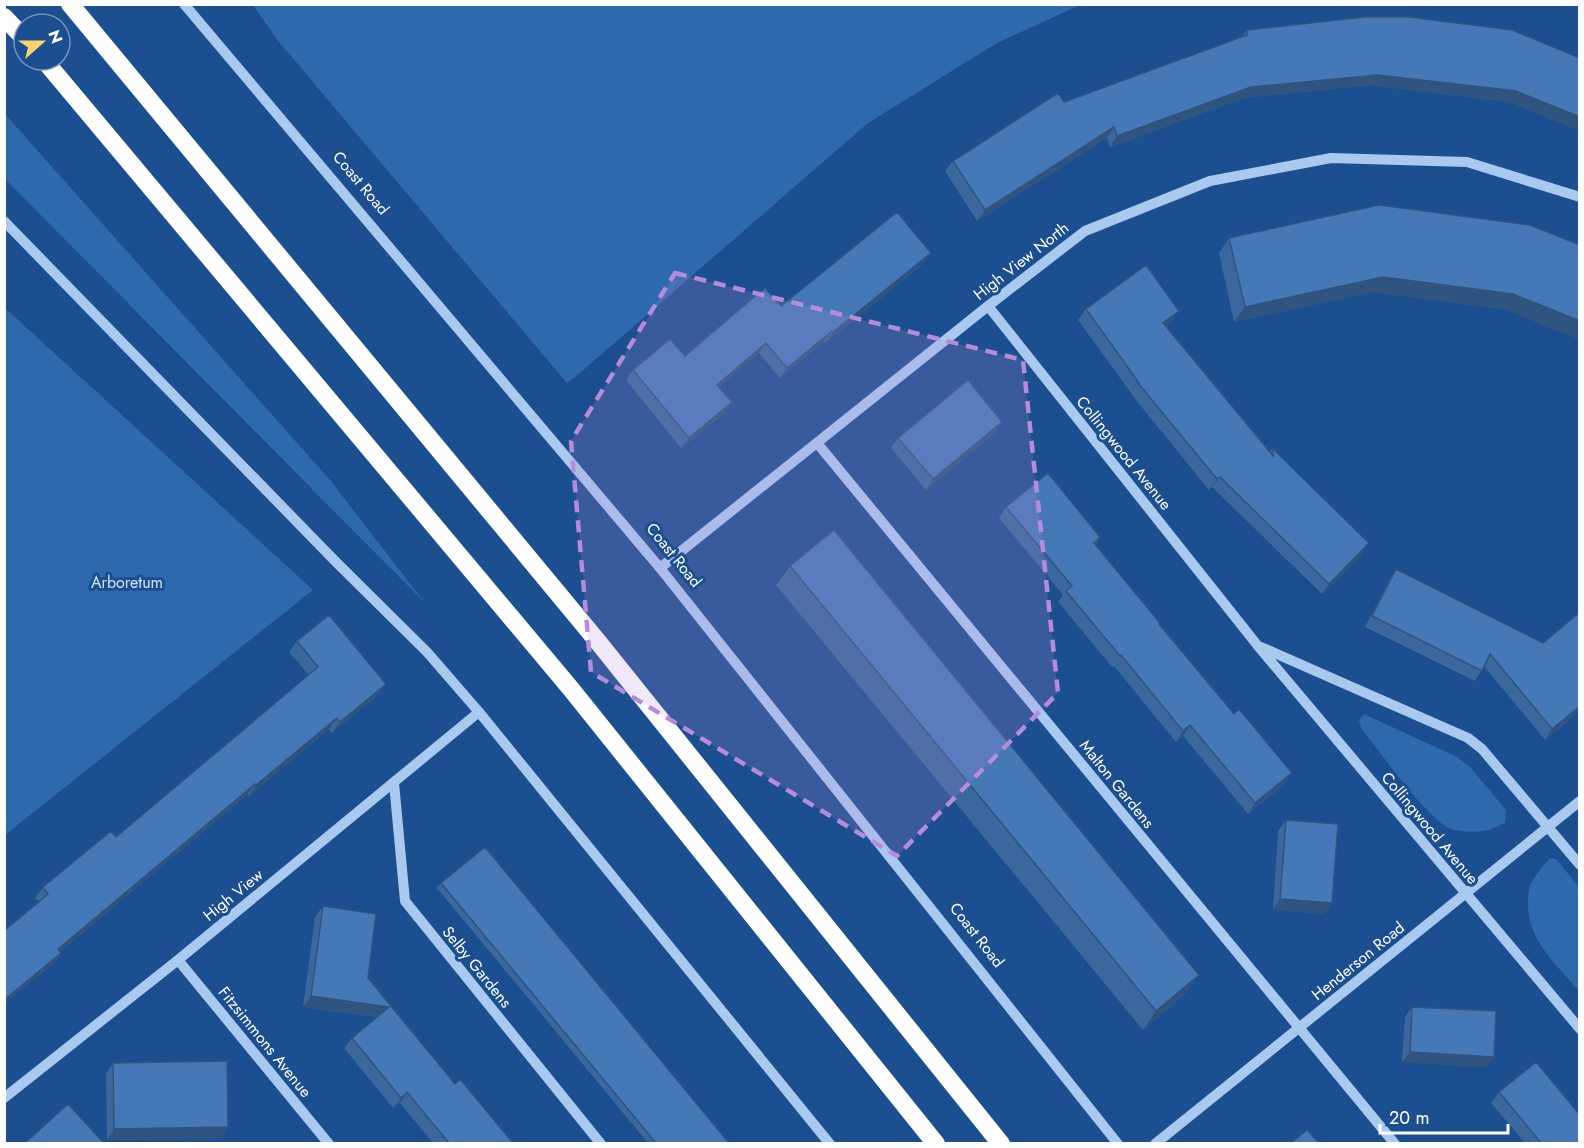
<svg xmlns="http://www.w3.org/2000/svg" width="1584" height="1148" viewBox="0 0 1584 1148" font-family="Jost,sans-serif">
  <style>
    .green { fill: #2e69ad }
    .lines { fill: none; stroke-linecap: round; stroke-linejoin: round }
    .minor { stroke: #a9c9ee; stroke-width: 10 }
    .highway { stroke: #fff; stroke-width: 18 }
    .wall { fill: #3a679d }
    .shaded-wall { fill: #305480 }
    .building { fill: #4478b7; stroke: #305480; stroke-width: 1.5 }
    .marked { fill: #b68bdc; fill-opacity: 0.2; stroke: #b68bdc; stroke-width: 4.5; stroke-dasharray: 12 8; stroke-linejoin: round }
    .labels { text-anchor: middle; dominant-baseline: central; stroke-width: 6; stroke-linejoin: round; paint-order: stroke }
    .street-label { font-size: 16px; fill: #fff; stroke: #1b4f8f }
    .park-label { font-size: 16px; fill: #cfe3fa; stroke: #1b4f8f }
  </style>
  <rect width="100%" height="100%" fill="#1b4f8f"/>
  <path class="green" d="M253 5H1080L997 43 868 123 580 373 567 383 279 42Z
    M5 114 330 480 425 603 5 179Z
    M4 307 313 590 5 835H4Z
    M1364 714 1457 757 1470 767 1506 810 1505 823C1499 825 1493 829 1488 830 1477 833 1461 832 1451 829 1427 820 1379 750 1361 728L1359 720Z
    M1550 858 1556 859 1579 887V991C1558 966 1527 940 1528 903 1528 899 1528 893 1529 889 1533 877 1542 867 1550 858Z"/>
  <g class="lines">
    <path class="minor" d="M184 4 660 568 1118 1144
      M4 221 336 562 427 652 479 712 830 1144
      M988 306 1258 646 1580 1029
      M817 443 1395 1144
      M660 568 988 306 1085 231 1210 181 1331 158 1467 162 1580 197
      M1261 647 1468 738 1482 749 1580 865
      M394 783 405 901 601 1144
      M178 960 329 1144
      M4 1098 178 960 479 712
      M1155 1144 1580 801"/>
    <path class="highway" d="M70 4 599 643 1001 1144
      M4 17 24 38
      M44 60 571 689 936 1144"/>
  </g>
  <path class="wall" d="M1247 30 1508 102 1370 85 1244 98 1110 147 1107 138 977 221 945 171 953 161 1064 102 1241 37Z
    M1229 238 1503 309 1373 292 1234 322 1219 253Z
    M923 264 825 343 824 341 780 378 759 353 719 387 725 413 681 448 626 380 633 370 685 356 781 306Z
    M1086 309 1172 322 1166 326 1270 451 1272 448 1362 554 1322 594 1212 487 1209 490 1131 394V393L1078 320Z
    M1002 422 995 433 926 490 891 448 898 438Z
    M1006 507 1100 537 1095 545 1159 624 1285 784 1248 814 1183 736 1176 742 1114 666 1112 667 1058 602 1063 595 999 518Z
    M790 566 1186 993 1143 1030 776 585Z
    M1396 569 1543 643 1580 612V711L1545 740 1484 666 1475 681 1365 627 1389 580Z
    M297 641 379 694 332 733 329 729 249 796 248 794 60 952 61 953 54 964 39 902 35 898 43 887 116 837 309 675 289 652Z
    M1286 820 1332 903 1325 914 1273 910 1278 831Z
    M441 883 729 1143H648L437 888Z
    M323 906 368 978 455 1084 512 1143H433L400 1103 393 1108 344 1048 352 1038 377 1017 303 1007 315 917Z
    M1412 1007 1486 1067 1402 1062 1405 1017Z
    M113 1063 228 1127 221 1138 107 1140 106 1074Z
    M1499 1092 1580 1143H1525L1491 1103Z"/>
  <path class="shaded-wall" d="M1378 75 1516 91 1580 117V131L1508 102 1370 85 1244 98 1110 147 1117 136 1251 87Z
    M1114 127 1107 138 977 221 985 210Z
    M931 253 923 264 825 343 833 332Z
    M1383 277 1513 294 1580 321V340L1503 309 1373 292 1234 322 1245 307Z
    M1179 311 1172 322 1156 333 1163 323Z
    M832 331 824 341 780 378 787 368Z
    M766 343 759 353 710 395 717 385Z
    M732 402 725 413 681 448 689 438Z
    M1002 422 995 433 926 490 933 479Z
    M1220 477 1212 487 1209 490 1217 479Z
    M1369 543 1362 554 1322 594 1329 584Z
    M386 684 379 694 332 733 340 722Z
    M1580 706V711L1545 740 1552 729Z
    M337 718 329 729 249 796 256 785Z
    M1190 725 1183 736 1176 742 1183 731Z
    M1292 773 1285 784 1248 814 1255 803Z
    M255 784 248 794 51 960 58 949Z
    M1280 899 1332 903 1325 914 1273 910Z
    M61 953 54 964 4 1004V1000Z
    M1199 975 1186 993 1143 1030 1156 1011Z
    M311 996 389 1007 382 1017 303 1007Z
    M1410 1052 1494 1057 1486 1067 1402 1062Z
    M407 1092 400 1103 393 1108 401 1098Z
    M228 1127 221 1138 107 1140 114 1129Z"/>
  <path class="building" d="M1364 17H1409L1512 30 1580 58V117L1516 91 1378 75 1251 87 1117 136 1114 127 985 210 953 161 1058 93 1064 102 1247 35V30Z
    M1379 205 1530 225 1580 245V321L1513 294 1383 277 1245 307 1229 238Z
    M897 212 931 253 833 332 832 331 787 368 766 343 717 385 732 402 689 438 633 370 670 339 685 356 765 288 781 306Z
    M1146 265 1179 311 1163 323 1274 457 1272 448 1369 543 1329 584 1220 477 1217 479 1138 383H1139L1086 309Z
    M968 380 1002 422 933 479 898 438Z
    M1048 473 1100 537 1094 543 1160 623 1159 624 1234 714 1239 709 1292 773 1255 803 1190 725 1183 731 1121 655 1120 656 1066 591 1072 586 1006 507Z
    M834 530 1199 975 1156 1011 790 566Z
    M1396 569 1543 643 1580 612V706L1552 729 1490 654 1482 671 1372 616Z
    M329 615 386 684 340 722 337 718 256 785 255 784 58 949 61 953 4 1000V931L48 894 43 887 111 831 116 837 318 667 297 641Z
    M1286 820 1338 824 1332 903 1280 899Z
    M485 847 729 1143H656L441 883Z
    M323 906 376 914 368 978 455 1084 460 1079 513 1143H449L407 1092 401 1098 352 1038 389 1007 311 996Z
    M1412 1007 1496 1011 1494 1057 1410 1052Z
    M227 1061 228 1127 114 1129 113 1063Z
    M1536 1062 1580 1115V1143H1541L1499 1092Z
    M68 1104 103 1142 102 1143H25Z
    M1307 1130 1319 1143H1291Z"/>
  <path class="marked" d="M675 273 1023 360 1058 693 897 856 591 672 571 441Z"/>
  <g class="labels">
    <g class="street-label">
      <text transform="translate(361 183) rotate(50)">Coast Road</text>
      <text transform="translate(1021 261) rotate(-38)">High View North</text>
      <text transform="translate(1124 453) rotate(51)">Collingwood Avenue</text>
      <text transform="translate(674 555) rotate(51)">Coast Road</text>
      <text transform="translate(1117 784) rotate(51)">Malton Gardens</text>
      <text transform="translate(1430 828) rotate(50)">Collingwood Avenue</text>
      <text transform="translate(233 895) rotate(-39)">High View</text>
      <text transform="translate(977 935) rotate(52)">Coast Road</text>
      <text transform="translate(1358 961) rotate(-39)">Henderson Road</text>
      <text transform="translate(477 967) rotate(51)">Selby Gardens</text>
      <text transform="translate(265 1042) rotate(51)">Fitzsimmons Avenue</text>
    </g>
    <g class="park-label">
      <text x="127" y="582">Arboretum</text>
    </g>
  </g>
  <rect width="1584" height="1148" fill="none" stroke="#ffffff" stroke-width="12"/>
  <g transform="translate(42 42) rotate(69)"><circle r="28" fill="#1b4f8f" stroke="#7695bc" stroke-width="1.5"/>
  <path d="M0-4.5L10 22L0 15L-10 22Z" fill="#ffd166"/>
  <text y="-9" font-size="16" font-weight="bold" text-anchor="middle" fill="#ffffff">N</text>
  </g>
  <path d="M1380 1124v9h128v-9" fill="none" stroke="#ffffff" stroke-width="3"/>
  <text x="1389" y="1124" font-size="18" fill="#ffffff" stroke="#1b4f8f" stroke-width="4.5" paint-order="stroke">20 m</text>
</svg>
